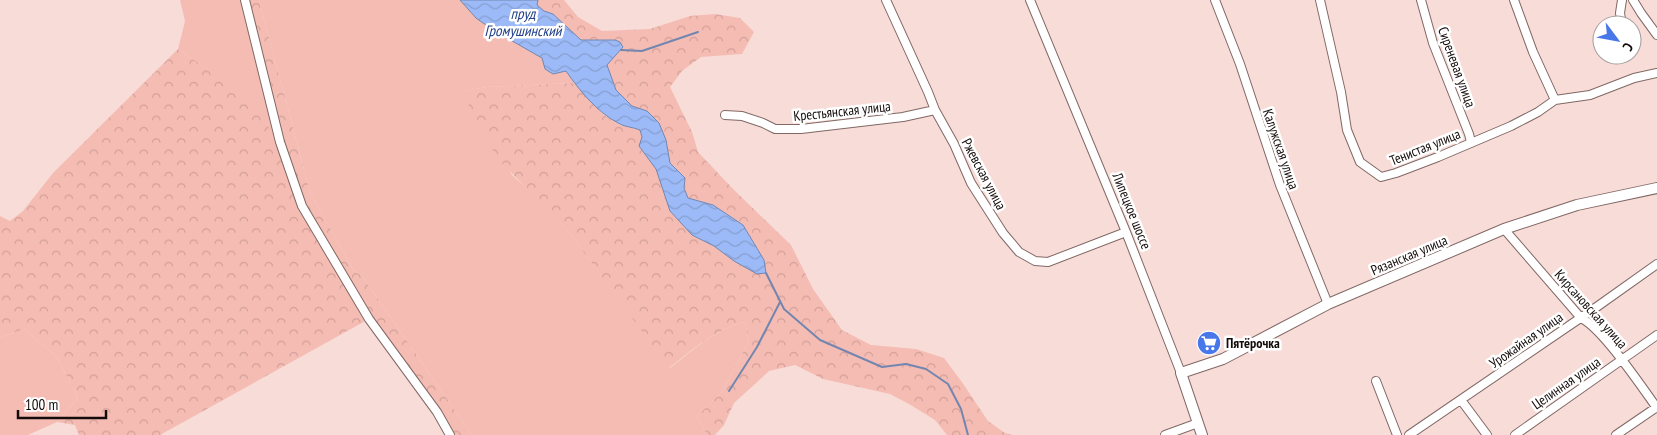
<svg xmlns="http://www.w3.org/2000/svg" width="1657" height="435" viewBox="0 0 1657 435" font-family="'PT Sans Narrow',sans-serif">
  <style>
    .green { fill: #f5bcb3 }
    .forest { fill: url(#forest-crowns) }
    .water { fill: url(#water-waves); stroke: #7386b0 }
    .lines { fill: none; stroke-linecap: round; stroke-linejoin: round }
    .stream { stroke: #7386b0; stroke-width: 2 }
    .minor-casing { stroke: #816865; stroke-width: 10 }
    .major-casing { stroke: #816865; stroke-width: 12 }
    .minor { stroke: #fff; stroke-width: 8 }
    .major { stroke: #fff; stroke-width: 10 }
    .labels { text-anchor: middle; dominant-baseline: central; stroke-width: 5; stroke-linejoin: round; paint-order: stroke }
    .street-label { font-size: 14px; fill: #140b0a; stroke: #fff }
    .poi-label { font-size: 14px; font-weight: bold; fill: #140b0a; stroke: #fff; text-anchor: start }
    .water-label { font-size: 15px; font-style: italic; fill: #234188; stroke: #fff }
  </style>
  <defs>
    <pattern id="forest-crowns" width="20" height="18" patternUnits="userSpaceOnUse" patternTransform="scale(1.25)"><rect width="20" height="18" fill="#f5bcb3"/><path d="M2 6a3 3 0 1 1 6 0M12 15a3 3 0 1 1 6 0" fill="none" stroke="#d1a099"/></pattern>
    <pattern id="water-waves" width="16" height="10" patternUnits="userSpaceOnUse" patternTransform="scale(1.25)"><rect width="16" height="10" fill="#9cbaf7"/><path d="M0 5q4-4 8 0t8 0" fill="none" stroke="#869fd2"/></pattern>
  </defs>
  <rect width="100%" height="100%" fill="#f8dcd8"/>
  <path class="green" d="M180 0H245L280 142 206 68 178 49 185 21Z
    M259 0H538L537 5 574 83 487 87 463 91 512 175 530 191 568 231 670 368C693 350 716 329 745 322L749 341 722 392 697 416 707 435H472L362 276 354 271 310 192Z
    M24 329 57 357 78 398 57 422 28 435H0V338Z"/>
  <path class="forest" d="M245 0H259L310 192 354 271 362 276 472 435H450L369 319 160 435H79L75 425 57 422 78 398 57 357 24 329 0 338V216L10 221 23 211 53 173 178 49 206 68 249 102 279 141Z
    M538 0H564L578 17 602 31 650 29 690 16 715 14 740 18 754 32 742 54 701 57 682 71 670 87 692 132 698 152 734 190 791 245 813 289 842 330 871 345 916 349 944 358 964 385 988 421 1005 433 1013 435H947L935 420 909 404 890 394 823 379 795 365 769 371 755 384 734 403 724 425 715 435H707L697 416 722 392 749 341 745 322C716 329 692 350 669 368L568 231 499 160 482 133 462 91 487 87 574 83 604 115 620 125 640 130 642 137 639 146 656 169 670 211 692 235 714 246 734 261 757 274 766 273 764 260 743 225 713 205 688 198 684 188 685 178 670 163 666 140 647 111 632 106 616 90 607 65 615 40H581L553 14 544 11 537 5Z"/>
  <path class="water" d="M460 0H538L537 5 544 11 553 14 581 40H615L620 42 623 47 607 65 616 90 632 106 647 111 659 123 666 140 670 163 685 178 684 188 688 198 713 205 743 225 764 260 766 273 757 274 734 261 714 246 692 235 670 211 656 169 639 146 642 137 640 130C633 127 624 127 618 123 597 112 579 90 566 71L553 74 545 69 542 58 493 30 476 18Z"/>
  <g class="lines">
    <path class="stream" d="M621 50 642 51 698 32
      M766 273 784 309 820 340 882 367 906 364 926 369 948 384 961 409 968 435
      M729 391 757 347 780 302"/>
    <g class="minor-casing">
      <path id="minor" d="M245 0 280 142 302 206 369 319 437 412 450 435
        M886 0 928 92 935 110 954 144 971 183 1003 233 1019 252 1035 261 1048 262 1126 232
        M1030 0 1126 232 1181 373
        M1215 0 1240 64 1280 185 1328 304
        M1320 0 1341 92 1347 130 1360 162 1381 177 1396 173 1438 157 1511 126 1538 112 1555 100 1590 95 1634 78 1657 73
        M1421 0 1433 43 1469 134 1471 142
        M1514 0 1533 52 1555 100
        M1622 0 1620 13 1622 25
        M1633 0 1641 13 1657 35
        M725 115 742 116 763 123 775 129H801L903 117 935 110
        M1504 229 1581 318C1603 329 1641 386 1657 408
        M1376 381 1397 435
        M1461 400 1487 435
        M1165 435 1198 423
        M1409 435 1598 306 1657 264
        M1515 435 1657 335
        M1616 435 1657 407"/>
    </g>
    <g class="major-casing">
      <path id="major" d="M1202 435 1181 373 1223 359 1328 304 1504 229 1577 205 1657 188"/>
    </g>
    <use href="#minor" class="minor"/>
    <use href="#major" class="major"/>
  </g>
  <defs>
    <g id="supermarket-disc" transform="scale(1.25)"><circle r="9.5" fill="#4777e9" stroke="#fff"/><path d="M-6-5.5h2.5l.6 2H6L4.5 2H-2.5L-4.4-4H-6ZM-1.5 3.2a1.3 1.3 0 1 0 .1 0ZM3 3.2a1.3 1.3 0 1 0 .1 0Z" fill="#fff"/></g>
  </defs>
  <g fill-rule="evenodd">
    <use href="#supermarket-disc" x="1209" y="343"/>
  </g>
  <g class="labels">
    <g class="street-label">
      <text transform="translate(1457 67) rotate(70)">Сиреневая улица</text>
      <text transform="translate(842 111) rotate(-6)">Крестьянская улица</text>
      <text transform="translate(1425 147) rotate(-22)">Тенистая улица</text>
      <text transform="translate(1281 149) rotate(71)">Калужская улица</text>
      <text transform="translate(984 174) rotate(62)">Ржевская улица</text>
      <text transform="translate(1132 211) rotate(68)">Липецкое шоссе</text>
      <text transform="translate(1409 255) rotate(-23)">Рязанская улица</text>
      <text transform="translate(1591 309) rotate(48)">Кирсановская улица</text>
      <text transform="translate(1526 340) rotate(-35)">Урожайная улица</text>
      <text transform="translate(1566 383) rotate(-35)">Целинная улица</text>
    </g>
    <g class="poi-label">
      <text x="1226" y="343">Пятёрочка</text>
    </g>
    <g class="water-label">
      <text x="523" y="13">пруд<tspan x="523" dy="17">Громушинский</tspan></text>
    </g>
  </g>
  <g transform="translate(1617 40) rotate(122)"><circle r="24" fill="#ffffff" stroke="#a19d9d"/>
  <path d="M0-4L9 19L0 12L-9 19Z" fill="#4777e9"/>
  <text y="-8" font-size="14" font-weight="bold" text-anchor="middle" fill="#140b0a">С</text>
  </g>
  <path d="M18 410v8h88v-8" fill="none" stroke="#140b0a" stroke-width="2.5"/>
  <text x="25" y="410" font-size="15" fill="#140b0a" stroke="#ffffff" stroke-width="4" paint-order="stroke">100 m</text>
</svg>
